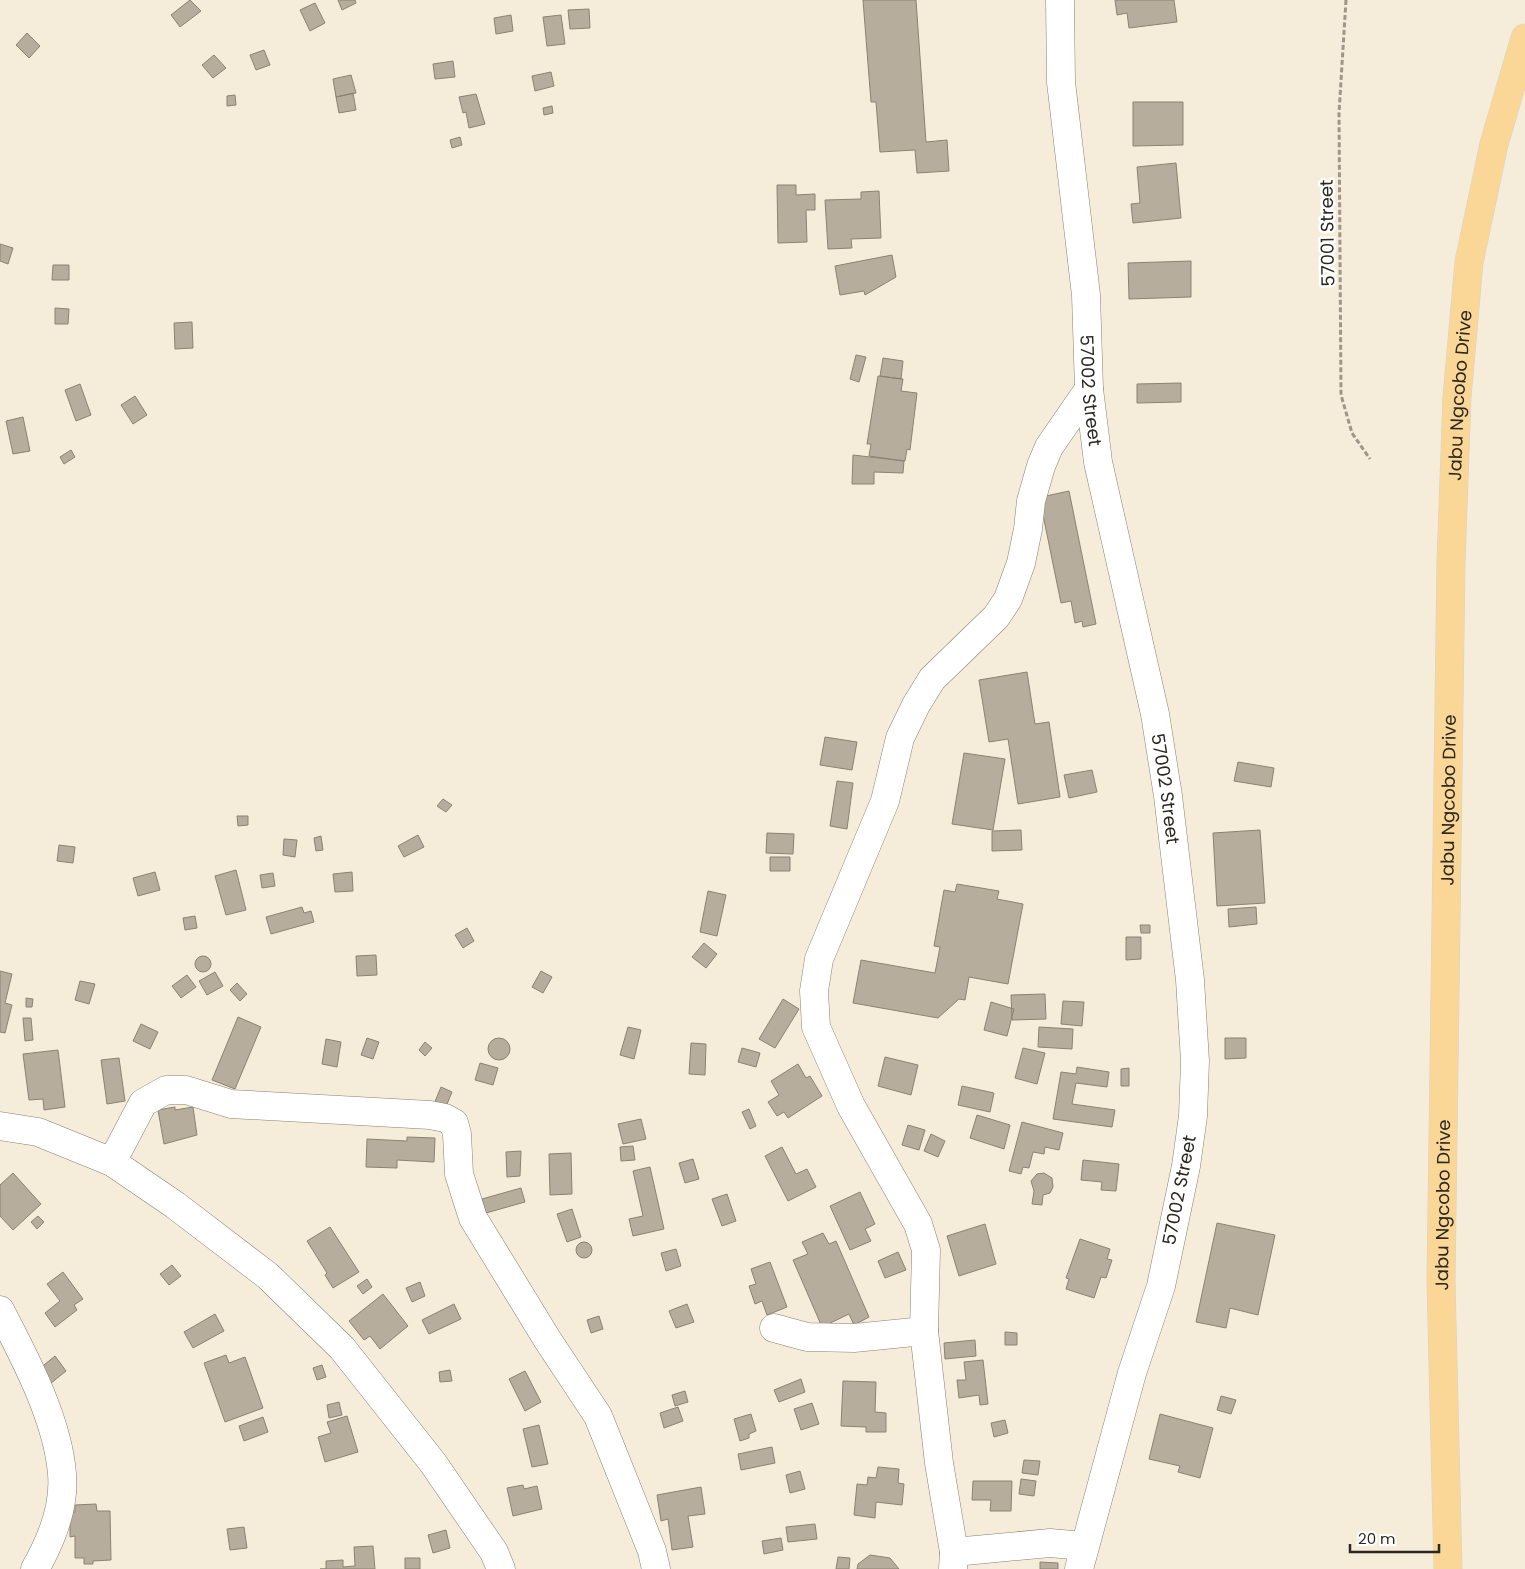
<svg xmlns="http://www.w3.org/2000/svg" width="1525" height="1569" viewBox="0 0 1525 1569" font-family="Poppins,sans-serif">
  <style>
    .building { fill: #b7ad9d; stroke: #8b8272 }
    .lines { fill: none; stroke-linecap: round; stroke-linejoin: round }
    .minor-casing { stroke: #8a8071; stroke-width: 29 }
    .major-casing { stroke: #d5d4d3; stroke-width: 29 }
    .path { stroke: #9e9689; stroke-width: 3; stroke-dasharray: 5 2.5; stroke-linecap: butt }
    .minor { stroke: #fff; stroke-width: 28 }
    .major { stroke: #fad797; stroke-width: 28 }
    .labels { text-anchor: middle; dominant-baseline: central; stroke-width: 5; stroke-linejoin: round; paint-order: stroke }
    .street-label { font-size: 18px; fill: #2b2721; stroke: #fff }
  </style>
  <rect width="100%" height="100%" fill="#f6ecda"/>
  <path class="building" d="M190 0 201 11 180 27 171 15Z
    M338 0H355L356 3 342 10Z
    M863 0H916L926 142 947 140 949 171 917 173 915 150 880 152 876 102H871Z
    M1115 0H1174L1177 22 1129 28 1127 13 1117 15Z
    M315 3 325 23 310 31 300 10Z
    M589 9 590 28 570 29 568 10Z
    M511 15 513 31 496 34 494 18Z
    M561 15 565 44 547 46 543 17Z
    M27 33 40 46 29 58 16 45Z
    M264 50 270 65 256 70 250 55Z
    M214 55 226 68 213 78 202 65Z
    M453 61 455 77 435 79 433 64Z
    M551 72 554 86 535 91 532 76Z
    M351 75 356 93 336 97 333 79Z
    M353 93 356 110 339 113 336 97Z
    M476 94 485 124 469 128 466 112 463 113 459 97Z
    M235 95 236 105 227 106V96Z
    M1133 102H1183V145L1133 146Z
    M552 106 553 113 544 115 543 108Z
    M460 137 462 145 452 148 450 140Z
    M1176 163 1181 218 1133 223 1131 204 1140 203 1137 167Z
    M777 185H796V195L815 194V210H806L807 242 778 243Z
    M879 191 881 238 851 239 852 248 828 249 825 200 861 199V192Z
    M0 244 13 248 8 264 0 261Z
    M892 255 896 277 865 295 864 291 840 295 835 266Z
    M1191 261V297L1129 299 1128 263Z
    M53 265H69V280H52Z
    M55 308 69 309 68 324H55Z
    M192 322 193 348 175 349 174 323Z
    M856 355 866 357 859 382 850 379Z
    M883 358 903 361 901 379 880 376Z
    M878 376 903 379 901 391 917 393 910 450 907 449 905 461 869 456 871 444H867Z
    M1181 383V402L1137 403V384Z
    M80 384 91 415 76 421 65 390Z
    M135 396 147 415 133 424 121 405Z
    M23 417 30 451 13 454 6 421Z
    M71 450 75 457 64 464 60 457Z
    M853 455 904 461 903 473 874 472V484H852Z
    M1069 491 1096 624 1083 627 1082 621 1075 623 1071 601 1061 603 1041 505 1046 496Z
    M1027 672 1035 724 1049 722 1060 797 1018 804 1008 739 989 742 979 680Z
    M825 737 857 742 852 770 820 765Z
    M964 753 1005 759 993 830 952 824Z
    M1238 762 1274 768 1271 787 1234 781Z
    M1092 770 1097 792 1069 798 1064 775Z
    M837 781 853 783 847 829 830 826Z
    M443 799 452 805 446 812 437 806Z
    M237 816H248V825L238 826Z
    M1021 830 1022 850 992 851V831Z
    M1260 830 1265 903 1217 906 1213 833Z
    M767 833 794 834 793 854 766 853Z
    M418 835 424 847 404 857 398 846Z
    M321 836 323 850 316 851 314 838Z
    M284 839 297 840 295 857 283 855Z
    M59 845 75 847 73 863 57 861Z
    M770 857H790V871H770Z
    M236 870 246 910 226 915 215 876Z
    M155 872 160 890 138 896 133 878Z
    M352 872 353 891 335 892 333 874Z
    M273 873 275 886 262 888 260 875Z
    M957 884 999 891 997 899 1023 904 1008 984 969 977 965 1000 959 999 938 1018 853 1003 861 960 935 973 940 947 934 946 944 890 955 892Z
    M708 891 726 895 717 936 700 932Z
    M302 907 304 913 311 911 314 922 271 934 266 917Z
    M1256 907 1257 924 1229 927 1228 909Z
    M195 916 197 928 185 930 183 918Z
    M1140 925H1150V933H1141Z
    M467 928 474 941 463 948 455 935Z
    M1126 937H1141V959L1126 960Z
    M704 943 717 954 706 968 692 957Z
    M376 955 377 975 357 976 356 956Z
    M195 964a8 8 0 1 1 16 0a8 8 0 1 1-16 0Z
    M0 971 12 974 5 1003 12 1005 5 1033 0 1032Z
    M541 971 552 977 543 993 532 987Z
    M215 972 223 986 207 995 199 981Z
    M187 975 196 987 181 998 172 986Z
    M80 981 95 984 89 1004 75 1000Z
    M237 983 247 994 240 1001 230 990Z
    M1045 994 1046 1019 1012 1020 1011 995Z
    M26 998 33 999 32 1007H26Z
    M783 999 799 1009 775 1048 759 1039Z
    M1063 1001 1084 1002 1082 1026 1061 1024Z
    M991 1002 1014 1009 1007 1036 984 1030Z
    M238 1017 261 1027 235 1089 212 1080Z
    M23 1018H31L33 1040 25 1041Z
    M141 1024 158 1032 150 1049 133 1041Z
    M628 1027 641 1030 634 1059 620 1055Z
    M1039 1027 1073 1029 1072 1049 1038 1047Z
    M488 1049a11 11 0 1 1 22 0a11 11 0 1 1-22 0Z
    M367 1038 379 1042 373 1059 361 1055Z
    M1225 1038H1246V1058L1225 1059Z
    M326 1039 341 1042 337 1067 322 1064Z
    M425 1042 432 1048 425 1056 419 1050Z
    M691 1043 706 1044 705 1075 689 1074Z
    M742 1048 760 1053 756 1067 738 1062Z
    M1023 1048 1045 1053 1037 1084 1015 1078Z
    M58 1050 65 1107 44 1110 43 1099 29 1100 23 1054Z
    M885 1057 918 1065 911 1095 878 1086Z
    M119 1058 125 1101 107 1104 101 1060Z
    M480 1063 498 1068 493 1085 475 1080Z
    M798 1064 806 1078 810 1076 822 1096 788 1118 784 1112 777 1116 768 1102 779 1095 771 1081Z
    M1077 1067 1109 1072 1107 1087 1076 1083 1072 1104 1115 1110 1112 1127 1053 1119 1061 1072 1076 1074Z
    M1129 1068V1086H1121V1069Z
    M962 1086 994 1093 990 1112 958 1105Z
    M441 1087 452 1092 445 1109 434 1104Z
    M175 1107V1110L193 1107 197 1135 164 1144 158 1110Z
    M749 1109 756 1126 750 1129 742 1112Z
    M977 1115 1010 1125 1004 1149 970 1138Z
    M641 1119 646 1139 623 1144 618 1124Z
    M1022 1122 1063 1133 1059 1150 1045 1147 1044 1154 1033 1152 1029 1168 1023 1167 1021 1174 1009 1171Z
    M908 1125 925 1130 919 1150 902 1145Z
    M931 1134 945 1141 938 1157 924 1151Z
    M407 1137 435 1138 434 1162 397 1160V1168L366 1167 367 1139 407 1141Z
    M633 1146 635 1160 621 1161 620 1147Z
    M782 1147 796 1174 807 1169 816 1187 788 1201 765 1156Z
    M521 1151 520 1176 507 1177 506 1152Z
    M571 1153 572 1194 550 1195 549 1154Z
    M693 1159 699 1179 685 1183 679 1163Z
    M1083 1160 1119 1164 1116 1191 1101 1190 1102 1182 1081 1180Z
    M650 1167 664 1229 633 1236 629 1219 643 1216 633 1171Z
    M13 1173 41 1204 13 1230 0 1216V1185Z
    M1044 1173 1052 1178 1053 1187 1050 1193 1043 1195 1042 1205 1032 1204 1034 1191 1031 1181 1037 1174Z
    M521 1188 525 1202 486 1213 482 1199Z
    M860 1192 875 1224 865 1229 871 1241 850 1250 830 1206Z
    M727 1194 736 1221 722 1226 712 1199Z
    M572 1209 581 1237 567 1242 557 1214Z
    M38 1216 44 1222 37 1229 31 1222Z
    M1217 1223 1275 1235 1258 1315 1230 1308 1226 1328 1196 1322Z
    M985 1224 996 1264 959 1276 947 1236Z
    M330 1227 359 1272 333 1288 325 1275 327 1273 307 1241Z
    M823 1233 829 1244 836 1241 869 1317 854 1325 849 1314 822 1327 793 1260 808 1254 802 1242Z
    M1080 1239 1110 1249 1107 1259 1112 1260 1106 1278 1101 1277 1094 1298 1066 1289 1069 1279 1066 1278Z
    M576 1250a8 8 0 1 1 16 0a8 8 0 1 1-16 0Z
    M676 1249 681 1266 666 1271 661 1253Z
    M898 1252 906 1270 885 1278 878 1261Z
    M770 1262 787 1307 767 1315 762 1301 755 1304 749 1286 756 1284 751 1269Z
    M172 1265 181 1276 169 1285 160 1274Z
    M63 1272 83 1299 74 1305 77 1310 55 1327 45 1313 60 1301 47 1284Z
    M367 1279 372 1287 363 1294 357 1286Z
    M420 1282 425 1296 412 1302 406 1288Z
    M383 1294 408 1326 380 1349 370 1336 364 1340 349 1321Z
    M454 1304 461 1319 429 1334 422 1320Z
    M687 1304 694 1322 676 1328 669 1311Z
    M215 1314 224 1331 193 1348 184 1332Z
    M599 1316 603 1329 591 1333 587 1320Z
    M1005 1332 1017 1333V1345H1005Z
    M975 1340 976 1356 945 1359 944 1343Z
    M226 1355 229 1363 245 1357 263 1408 225 1422 204 1363Z
    M55 1356 66 1371 50 1384 39 1369Z
    M983 1360 988 1404 980 1405 979 1395 959 1398 957 1380H966L964 1362Z
    M322 1365 326 1377 317 1380 313 1368Z
    M450 1370 452 1381 440 1382 439 1372Z
    M525 1371 541 1402 525 1411 509 1379Z
    M801 1379 805 1392 779 1402 774 1390Z
    M843 1381 876 1382 875 1412 886 1413V1432H866V1427L841 1426Z
    M685 1391 688 1402 675 1406 672 1395Z
    M1221 1396 1236 1400 1231 1414 1217 1410Z
    M339 1402 342 1415 329 1418 327 1405Z
    M812 1403 819 1424 801 1430 794 1409Z
    M678 1407 683 1421 664 1428 660 1413Z
    M751 1414 756 1431 749 1434V1438L740 1441 734 1419Z
    M1160 1414 1213 1428 1200 1478 1178 1472 1180 1466 1149 1459Z
    M347 1416 358 1452 325 1462 318 1437 331 1433 327 1422Z
    M263 1417 268 1432 244 1441 239 1426Z
    M1005 1420 1008 1433 994 1437 991 1423Z
    M539 1425 548 1464 532 1467 523 1429Z
    M772 1447 775 1463 741 1470 738 1454Z
    M1024 1460 1040 1461 1038 1475 1022 1473Z
    M878 1467 899 1469 898 1483 904 1484 902 1505 876 1502 875 1518 854 1515 857 1484 867 1485 868 1477 876 1478Z
    M800 1471 805 1489 790 1493 786 1475Z
    M1021 1479 1036 1481 1034 1496 1019 1494Z
    M973 1481H1012L1011 1511H990L991 1500H972Z
    M523 1485 524 1489 537 1486 542 1509 513 1516 507 1488Z
    M701 1487 705 1514 688 1516 693 1547 672 1550 668 1519 661 1521 657 1495Z
    M96 1504 97 1511H110L111 1560 93 1561V1564H84V1558H75V1536L70 1537V1512H75V1505Z
    M815 1524 817 1539 788 1542 786 1527Z
    M244 1527 247 1548 230 1550 227 1529Z
    M446 1530 450 1548 433 1553 428 1535Z
    M781 1538 783 1550 764 1554 762 1541Z
    M373 1546 375 1569H320H326V1561L343 1560V1567L355 1566 354 1547Z
    M870 1555 890 1558 899 1569H857L858 1564Z
    M838 1557 850 1558 849 1569H836Z
    M405 1558H420V1569H405Z
    M1040 1562 1058 1563V1569H1040Z"/>
  <g class="lines">
    <g class="minor-casing">
      <g id="minor">
        <path id="s1" d="M1060 0 1061 82 1086 295 1089 389 1098 462 1155 714 1168 796 1190 980 1195 1061 1193 1116 1186 1166 1161 1286 1132 1373 1079 1569"/>
        <path d="M0 1126 38 1132 112 1162 175 1205 268 1276 342 1348 433 1463 494 1552 501 1569"/>
        <path d="M112 1162 143 1103 166 1090H186L231 1104 430 1115 445 1118 454 1123 457 1134 459 1174 473 1218 547 1339 598 1416 652 1551 656 1569"/>
        <path d="M0 1310C25 1358 58 1420 62 1474 65 1507 51 1541 35 1569"/>
        <path d="M774 1328 807 1337 854 1338 924 1331"/>
        <path d="M954 1552 1050 1543 1084 1546"/>
        <path d="M953 1569 954 1552 939 1463 924 1331 926 1250 918 1224 851 1106 816 1027 814 991 819 959 885 801 900 738 916 705 932 679 996 617 1008 599 1021 563 1028 529 1031 501 1041 466 1049 447 1089 389"/>
      </g>
    </g>
    <g class="major-casing">
      <g id="major">
        <path id="s2" d="M1448 1569 1441 1281 1451 562 1457 397 1469 262 1494 144 1525 38"/>
      </g>
    </g>
    <path class="path" d="M1346 0 1339 113 1341 395 1352 433 1370 459"/>
    <use href="#minor" class="minor"/>
    <use href="#major" class="major"/>
  </g>
  <g class="labels">
    <g class="street-label">
      <text transform="translate(1327 233) rotate(-91)">57001 Street</text>
      <text stroke="none"><textPath href="#s1" startOffset="392">57002 Street</textPath></text>
      <text stroke="none"><textPath href="#s2" startOffset="1174">Jabu Ngcobo Drive</textPath></text>
      <text stroke="none"><textPath href="#s1" startOffset="798">57002 Street</textPath></text>
      <text stroke="none"><textPath href="#s2" startOffset="769">Jabu Ngcobo Drive</textPath></text>
      <text transform="translate(1179 1190) rotate(-79)">57002 Street</text>
      <text stroke="none"><textPath href="#s2" startOffset="364">Jabu Ngcobo Drive</textPath></text>
    </g>
  </g>
  <path d="M1350 1544v8h89v-8" fill="none" stroke="#2b2721" stroke-width="2.5"/>
  <text x="1358" y="1544" font-size="15" fill="#2b2721" stroke="#ffffff" stroke-width="4" paint-order="stroke">20 m</text>
</svg>
